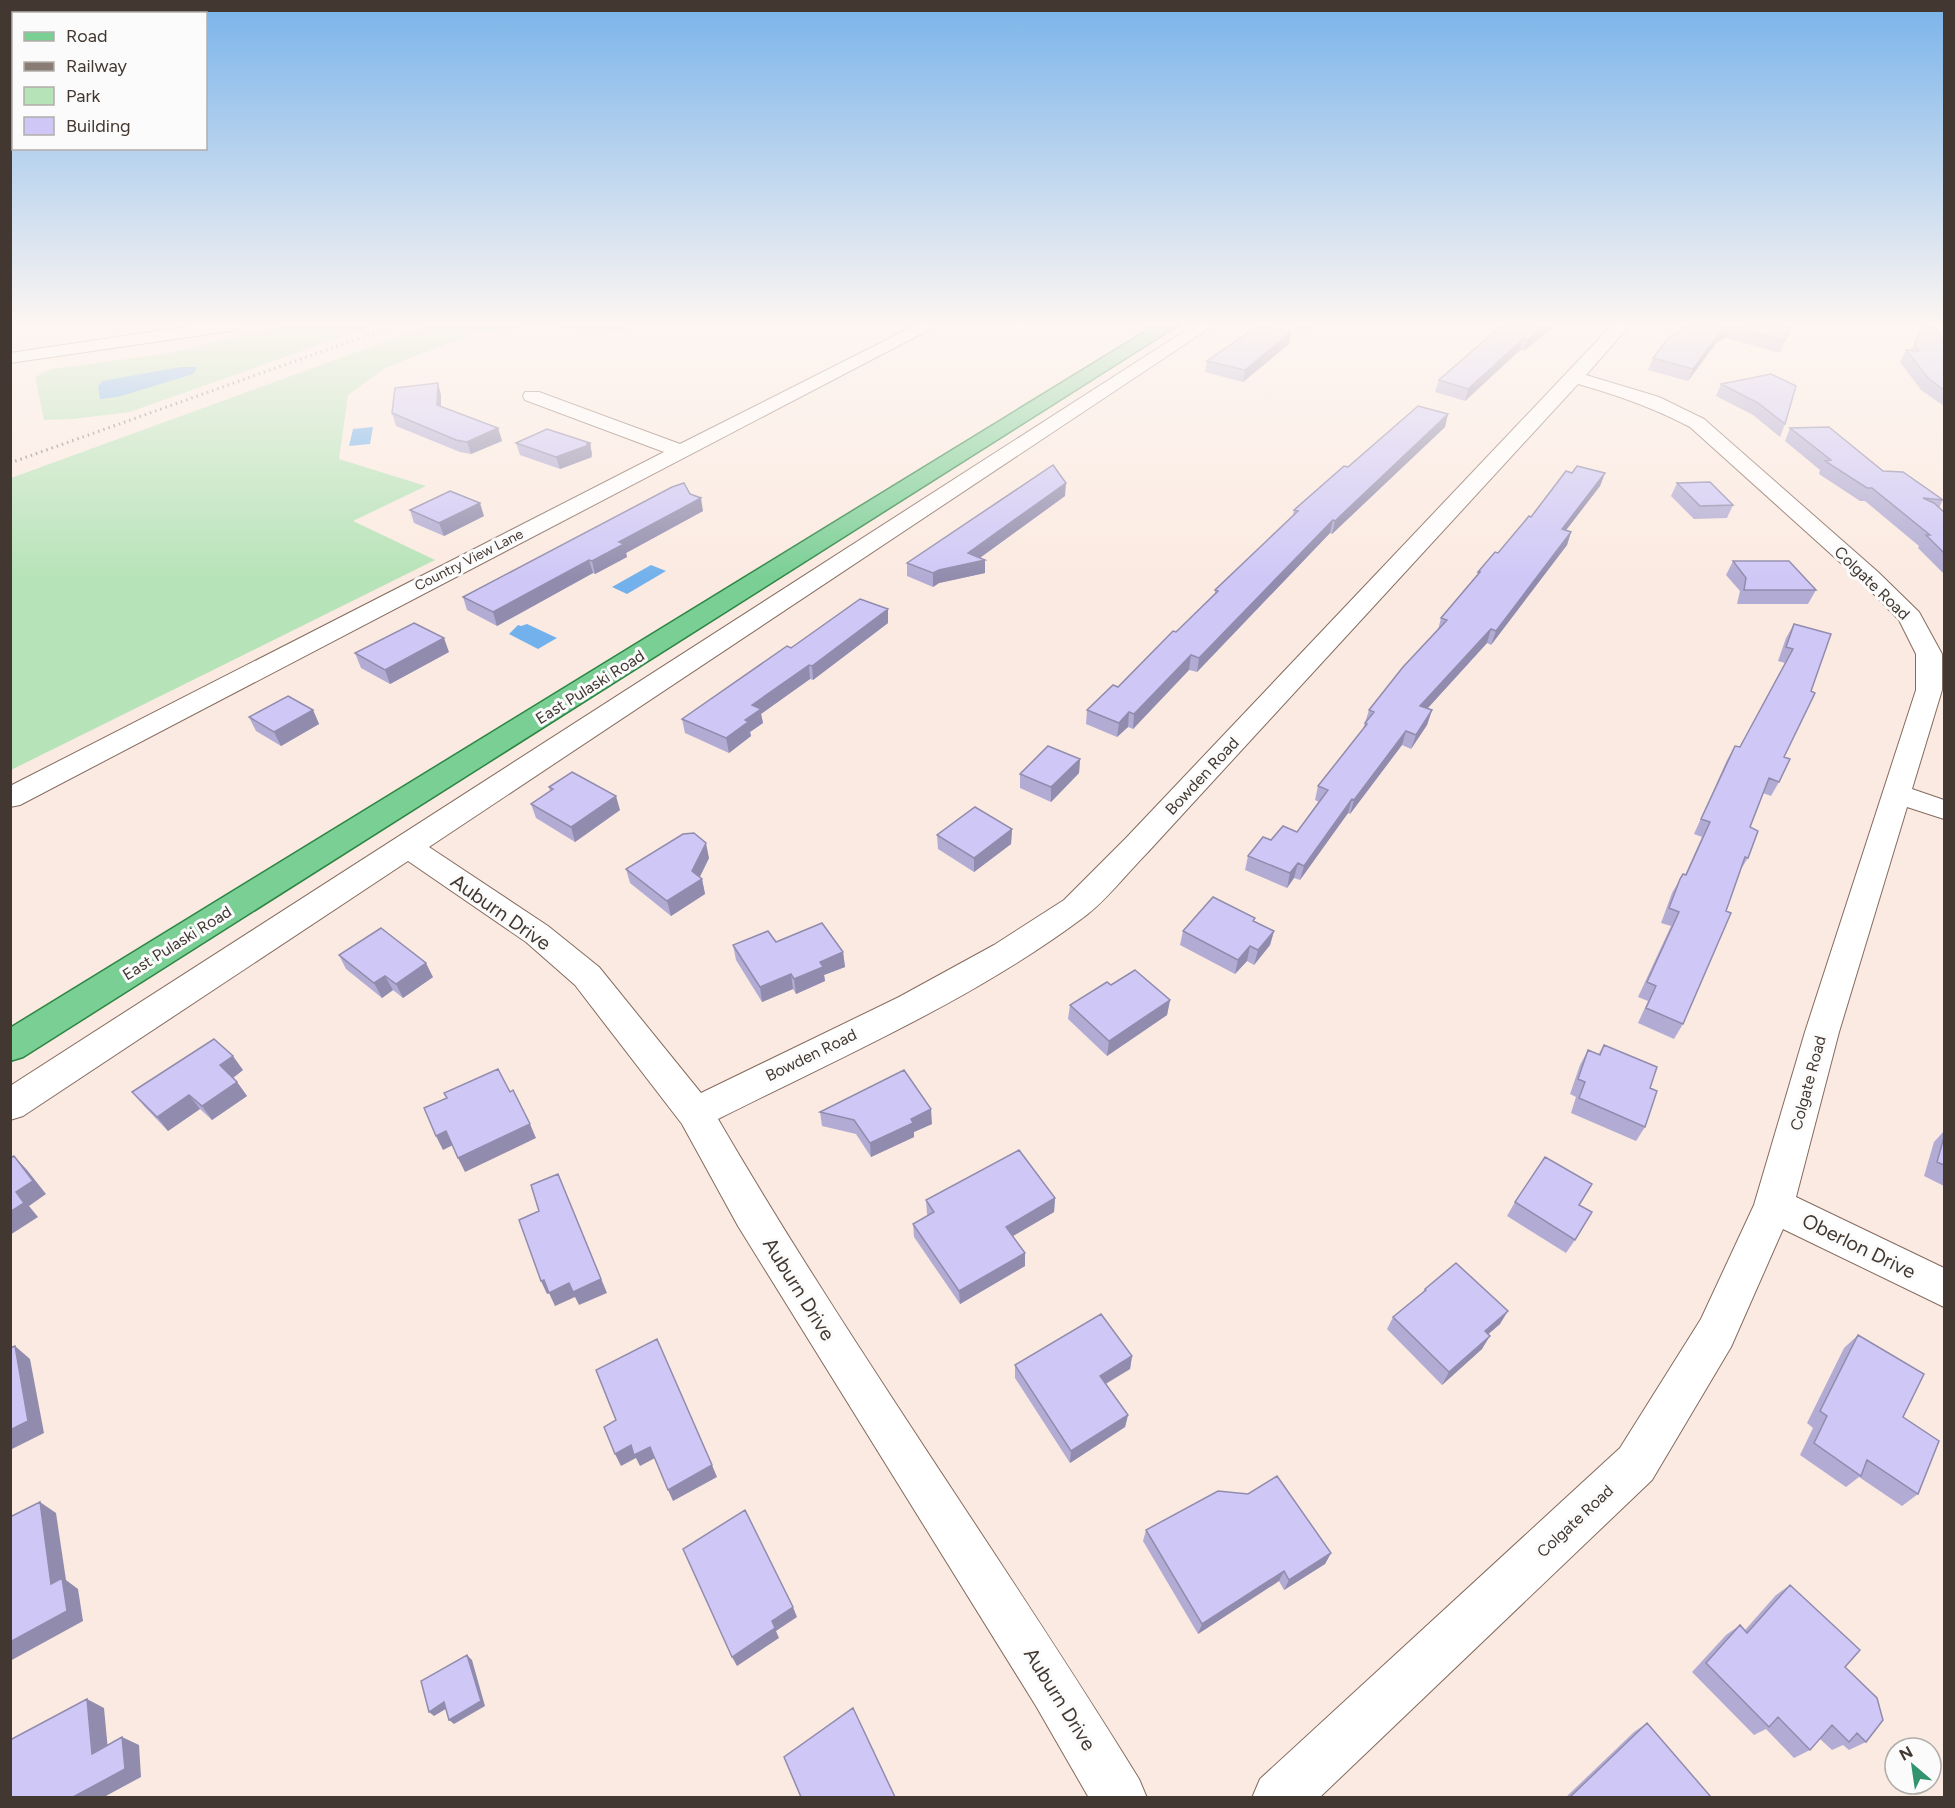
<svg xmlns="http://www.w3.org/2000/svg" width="1955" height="1808" viewBox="0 0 1955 1808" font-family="Figtree,sans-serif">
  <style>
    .green { fill: #b6e3b8 }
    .water { fill: #72b1ec }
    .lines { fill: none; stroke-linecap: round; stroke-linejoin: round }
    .minor-casing { stroke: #846b5e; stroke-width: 2 }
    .major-casing { stroke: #2d8544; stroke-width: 3 }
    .minor { fill: #fff; fill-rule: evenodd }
    .major { fill: #7acf95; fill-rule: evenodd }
    .rail { stroke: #897c74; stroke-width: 3; stroke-dasharray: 1.5 4; stroke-linecap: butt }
    .wall { fill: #b2acd4 }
    .shaded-wall { fill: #918cad }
    .building { fill: #cfc8f7; stroke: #918cad; stroke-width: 1.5 }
    .labels { text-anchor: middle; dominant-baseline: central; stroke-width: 6; stroke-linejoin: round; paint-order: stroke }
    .far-street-label { font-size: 14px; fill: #423831; stroke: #fbfbfb }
    .street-label { font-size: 16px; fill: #423831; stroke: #fbfbfb }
    .near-street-label { font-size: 20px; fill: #423831; stroke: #fbfbfb }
  </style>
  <rect width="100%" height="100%" fill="#fbeae1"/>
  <path class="green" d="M287 325H375L130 412 73 419 44 420 35 377 51 369 165 354Z
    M431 325H624L629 332 537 326 474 333 385 368 348 395 339 459 426 486 353 521 435 560 11 770V478Z"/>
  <path class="water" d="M181 367H197L196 370 193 374 118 397 100 399 98 386 103 381Z
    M373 427 370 444 349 446 353 429Z
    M651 565 666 571 627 594 612 587Z
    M527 624 557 638 538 649 509 634 518 625 521 626Z"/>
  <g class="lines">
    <g class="minor-casing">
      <path id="minor" d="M198 325H244L236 330 10 363V353Z
        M916 325H938L20 805 10 807V786L664 452 525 400 523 396 525 392H539L680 444Z
        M1194 325H1214L429 847 548 926 599 967 701 1093 899 997 994 945 1064 900 1126 838 1612 325H1630L1586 375 1659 397 1704 419 1878 572 1919 612 1942 654V690L1912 789 1944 800V819L1907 807 1839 1032 1796 1197 1944 1268V1307L1783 1229 1731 1347 1652 1480 1319 1798H1252L1260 1779 1620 1448 1701 1319 1754 1205 1805 1032 1916 690V654L1899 620 1862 582 1690 427C1654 408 1617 395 1578 384L1148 852C1127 873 1107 900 1084 917 975 999 839 1058 718 1119 849 1344 1002 1557 1139 1779L1147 1798H1089L1036 1706 738 1226 682 1124 575 985 526 942 408 861 23 1116 10 1120V1086Z"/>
    </g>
    <g class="major-casing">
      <path id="major" d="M1156 325H1178L23 1057 10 1061V1028Z"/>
    </g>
    <use href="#minor" class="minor"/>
    <use href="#major" class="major"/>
    <path class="rail" d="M10 463 396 325"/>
  </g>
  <path class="wall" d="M1287 325H1313L1306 330Z
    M1502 325H1556L1524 351 1520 350 1465 401 1435 392 1439 380Z
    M1690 325H1785V341L1780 353 1726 338 1717 342 1688 381 1648 370 1653 358Z
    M1922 325H1934L1944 344V406L1921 390 1900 362 1906 350 1911 351Z
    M1289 344 1243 382 1205 372 1207 361Z
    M1771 374 1785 424 1780 437 1753 415 1716 396 1721 384Z
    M438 383 441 395V407L498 428 502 441 471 454 460 452 396 426 392 413Z
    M1448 414 1445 427 1332 534 1330 533 1197 672 1189 670 1133 729 1128 727 1117 737 1086 724 1087 710 1118 687 1215 595V590L1293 515 1294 510 1348 467Z
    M1790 428 1883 471 1943 500 1939 508 1944 512V574L1918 548 1919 546 1865 501H1860L1819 474 1820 470 1785 441Z
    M516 443H590L592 455 591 456 592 457 560 469 520 455Z
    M1572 473H1605L1600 486 1566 530 1571 532 1567 545 1491 645 1487 643 1427 709 1432 710 1427 725 1411 749 1402 745 1350 814 1348 813 1300 880 1294 878 1287 888 1245 870 1248 856 1271 840 1297 832 1319 802 1315 800 1318 786 1363 729 1369 710 1438 630 1441 618 1477 577 1478 572 1498 553Z
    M1677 483 1733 505 1727 518 1694 519 1671 496Z
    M690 494 703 511 626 553 627 557 595 574 593 573 497 626 467 610 463 597Z
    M1065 496 980 558 985 573 939 583 933 587 907 576V563Z
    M410 510 484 516 444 536 414 523Z
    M1733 561 1816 590 1808 604H1737L1740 591 1726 575Z
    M888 609V623L813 680 810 679 761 714 763 723 750 732 751 736 729 753 685 733 682 719 791 648Z
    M1794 624 1784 757 1779 782 1771 796 1763 793 1750 827 1748 858 1741 869 1683 1024 1674 1039 1638 1023 1648 1001 1638 997 1671 926 1661 923 1672 893 1683 874 1685 875 1702 837 1694 834 1727 760 1735 746 1740 747 1785 663 1778 661 1786 638Z
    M449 652 390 684 361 668 355 653Z
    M313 710 319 724 281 746 256 731 249 717Z
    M1080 759 1079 773 1051 802 1020 788V774Z
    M549 787 620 810 575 842 536 818 531 804 550 791Z
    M1012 829 1011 844 974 872 938 849 937 835Z
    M709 858 700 877 702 879 705 894 671 916 630 883 626 869Z
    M1255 921 1274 931 1270 945 1254 965 1247 961 1235 974 1180 945 1183 931Z
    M776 942 843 952 845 967 824 975 825 981 796 994 793 989 762 1002 736 960 733 945Z
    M339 955 433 977 403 998 393 990 382 998 346 969Z
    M1170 1000 1167 1015 1107 1056 1068 1019 1070 1005Z
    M1604 1045 1650 1088 1645 1127 1636 1141 1571 1113 1576 1097 1570 1094 1580 1065 1588 1050 1598 1055Z
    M243 1070 233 1078 237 1082 247 1096 212 1120 200 1109 168 1131 144 1106 132 1092Z
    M820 1112 932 1124 914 1132V1137L871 1157 856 1134 822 1126Z
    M1944 1131V1186L1924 1176 1934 1142Z
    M1055 1198 1054 1212 1013 1236 1025 1253V1266L960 1304 914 1237 913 1224 928 1216 927 1214 926 1200Z
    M1515 1202 1575 1240 1566 1253 1507 1216Z
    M1425 1289 1500 1324 1488 1334 1482 1349 1442 1385 1387 1329 1393 1317 1422 1293Z
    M1858 1335 1903 1417 1918 1494 1902 1506 1859 1477 1846 1487 1800 1455 1813 1428 1807 1423 1844 1348Z
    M1132 1356 1130 1369 1106 1384 1128 1415 1125 1427 1070 1463 1015 1378V1365Z
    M1248 1494 1331 1553 1325 1564 1284 1590 1279 1581 1198 1634 1143 1541 1146 1530Z
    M1790 1585 1845 1667 1866 1742 1849 1750 1843 1745 1832 1750 1820 1739 1810 1750 1794 1758 1766 1729 1754 1735 1692 1672 1726 1635 1740 1625 1745 1630 1776 1595Z
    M1647 1723 1711 1797H1566L1634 1732Z"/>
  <path class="shaded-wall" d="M1307 325H1313L1306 330Z
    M1545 325H1556L1524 351 1528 340Z
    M1731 326 1726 338 1717 342 1688 381 1693 369 1721 331Z
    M1291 332 1289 344 1243 382 1245 370Z
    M1523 339 1520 350 1465 401 1468 389Z
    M438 383 441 395V417L437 405Z
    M1448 414 1445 427 1332 534 1335 521Z
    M498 428 502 441 471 454 467 442Z
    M590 443 592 455 591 456 592 457 560 469 556 457Z
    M1605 473 1600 486 1557 542 1562 529Z
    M1066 483 1065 496 974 562 985 560V573L939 583 933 587V573L968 553Z
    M701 498 703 511 626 553 627 557 595 574 592 561 619 542Z
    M480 503 484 516 444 536 439 523Z
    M1333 520 1330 533 1197 672 1199 658Z
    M1571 532 1567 545 1491 645 1496 631Z
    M589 560 593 573 497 626 493 612Z
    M888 609V623L813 680 812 666Z
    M1491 629 1487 643 1416 721 1420 706Z
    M444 638 449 652 390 684 385 670Z
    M1191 655 1189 670 1133 729 1134 714Z
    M809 665 810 679 761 714 763 723 750 732 751 736 729 753 726 738 745 720 752 705Z
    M313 710 319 724 281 746 274 732Z
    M1432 710 1427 725 1411 749 1416 735Z
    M1129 712 1128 727 1117 737 1119 723Z
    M1406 731 1402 745 1350 814 1354 800Z
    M1080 759 1079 773 1051 802V787Z
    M616 796 620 810 575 842 571 827Z
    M1352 799 1348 813 1300 880 1304 866Z
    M1012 829 1011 844 974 872V858Z
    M706 843 709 858 697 882 702 879 705 894 671 916 667 901 692 871Z
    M1298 863 1294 878 1287 888 1290 873Z
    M1274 931 1270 945 1254 965 1258 950Z
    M1250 946 1247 961 1235 974 1238 960Z
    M843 952 845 967 824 975 825 981 796 994 794 979 820 962Z
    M426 963 433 977 403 998 396 984Z
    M791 974 793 989 762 1002 760 987Z
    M385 976 393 990 382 998 374 983Z
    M1170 1000 1167 1015 1107 1056 1109 1041Z
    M233 1056 243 1070 230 1080 220 1065Z
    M237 1082 247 1096 212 1120 202 1106Z
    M189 1095 200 1109 168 1131 157 1117Z
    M931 1109 932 1124 914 1132V1137L871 1157 870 1143 911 1119Z
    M530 1124 536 1138 465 1172 458 1158Z
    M446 1131 453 1145 443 1150 436 1136Z
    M14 1156 27 1170 46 1194 29 1206 38 1217 10 1235V1212L16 1192Z
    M558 1174 607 1293 579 1305 575 1297 555 1306 549 1293 547 1294 541 1281 544 1280Z
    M1055 1198 1054 1212 1006 1240V1227Z
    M1025 1253V1266L960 1304 959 1291Z
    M1508 1311 1500 1324 1477 1344 1485 1331Z
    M1490 1336 1482 1349 1442 1385 1449 1372Z
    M15 1346 30 1359 44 1433 10 1450V1430Z
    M1132 1356 1130 1369 1098 1388 1100 1376Z
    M1128 1415 1125 1427 1070 1463 1071 1451Z
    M631 1445 650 1447 655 1458 640 1466 636 1458 621 1466 615 1454Z
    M712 1465 717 1477 673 1501 668 1490Z
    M40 1502 56 1513 66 1580 78 1589 83 1621 10 1661V1642L51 1584Z
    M1331 1553 1325 1564 1284 1590 1289 1580Z
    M1284 1571 1279 1581 1198 1634 1202 1624Z
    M793 1607 797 1617 776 1631 779 1638 737 1666 732 1657 772 1621Z
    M467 1655 472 1660 485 1706 454 1724 449 1720Z
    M87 1699 104 1708 109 1761 92 1754Z
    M444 1702 449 1707 434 1716 429 1712Z
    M122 1737 139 1745 141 1777 104 1797H73Z"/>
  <path class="building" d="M1259 325H1263L1291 332 1245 370 1207 361Z
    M1502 325H1545L1528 340 1523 339 1468 389 1439 380Z
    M1690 325H1785L1790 328 1785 341 1731 326 1721 331 1693 369 1653 358 1668 338Z
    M1923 325H1934L1944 344V390L1928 378 1906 350 1919 351 1915 344Z
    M1771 374 1796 386 1785 424 1758 403 1721 384Z
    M438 383 437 405 498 428 467 442 456 440 392 413 395 388Z
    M1418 406 1448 414 1335 521 1333 520 1199 658 1191 655 1134 714 1129 712 1119 723 1087 710 1113 685 1118 687 1173 631 1176 632 1218 591 1215 590 1298 511 1294 510 1344 466 1348 467Z
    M1829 427 1883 471 1903 472 1943 500 1923 498 1934 503 1944 512V553L1926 535H1930L1872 488H1867L1825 461 1831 460 1790 428Z
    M547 429 590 443 587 444 589 445 556 457 516 443Z
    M1053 465 1066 483 968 553 985 560 939 570 933 573 907 563Z
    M1577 466 1605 473 1562 529 1571 532 1496 631 1491 629 1420 706 1432 710 1416 735 1406 731 1354 800 1352 799 1304 866 1298 863 1290 873 1248 856 1263 837 1271 840 1283 826 1297 832 1328 790 1318 786 1367 724 1365 723 1374 712 1369 710 1403 667 1447 620 1441 618 1480 572H1478L1495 552 1498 553 1529 516 1531 517 1566 471 1572 473Z
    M1710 482 1733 505 1700 506 1677 483Z
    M684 483 690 494 701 498 619 542 624 544 592 561 589 560 493 612 463 597 672 487Z
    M450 491 480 503 439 523 410 510Z
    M1733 561H1789L1816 590H1744L1746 578Z
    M860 599 888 609 812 666 809 665 752 705 761 709 745 720 748 722 726 738 682 719 787 646 791 648Z
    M414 623 444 638 385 670 355 653Z
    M1794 624 1831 634 1811 691 1815 693 1784 757 1790 759 1779 782 1769 778 1750 827 1758 831 1748 858 1745 857 1726 911 1731 913 1683 1024 1646 1008 1656 986 1647 982 1679 912 1669 908 1680 879 1683 874 1686 875 1710 822 1701 819 1735 746 1740 747 1793 649 1786 647Z
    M288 696 313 710 274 732 249 717Z
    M1048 746 1080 759 1051 787 1020 774Z
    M572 772 616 796 571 827 531 804 553 789 549 787Z
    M975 807 1012 829 974 858 937 835Z
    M694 833 706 843 692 871 702 879 667 901 626 869 683 834Z
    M1213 897 1255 918 1253 921 1274 931 1258 950 1250 946 1238 960 1183 931Z
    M822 923 843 952 820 962 823 967 794 979 791 974 760 987 733 945 768 931 776 942Z
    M381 928 426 963 396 984 385 976 374 983 339 955Z
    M1135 970 1170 1000 1109 1041 1070 1005 1107 982 1111 985Z
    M214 1039 233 1056 220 1065 237 1082 202 1106 189 1095 157 1117 132 1092Z
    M1604 1045 1657 1067 1650 1088 1657 1091 1645 1127 1579 1098 1585 1082 1578 1079 1588 1050 1600 1055Z
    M498 1069 510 1092 513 1090 530 1124 458 1158 446 1131 436 1136 424 1108 447 1098 444 1093Z
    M904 1070 931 1109 911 1119 913 1123 870 1143 854 1120 820 1112Z
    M1944 1137V1165L1937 1162Z
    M1019 1150 1055 1198 1006 1227 1025 1253 959 1291 913 1224 934 1212 926 1200Z
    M14 1156 33 1181 16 1192 24 1203 10 1212V1158Z
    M1545 1157 1592 1184 1579 1205 1592 1212 1575 1240 1515 1202Z
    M558 1174 601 1279 573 1292 569 1283 549 1293 544 1280 541 1281 519 1220 539 1211 531 1185Z
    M1456 1263 1508 1311 1485 1331 1490 1336 1449 1372 1393 1317 1426 1290 1425 1289Z
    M1101 1314 1132 1356 1100 1376 1128 1415 1071 1451 1015 1365Z
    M1858 1335 1924 1374 1903 1417 1939 1441 1918 1494 1867 1460 1861 1476 1814 1443 1827 1416 1820 1411Z
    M657 1339 712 1465 668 1490 650 1447 634 1455 631 1445 615 1454 604 1427 616 1420 596 1370Z
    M15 1346 28 1421 10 1430V1348Z
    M1277 1476 1331 1553 1289 1580 1284 1571 1202 1624 1146 1530 1218 1491 1248 1494Z
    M40 1502 51 1584 62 1578 67 1611 10 1642V1517Z
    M745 1510 793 1607 772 1621 775 1628 732 1657 683 1549Z
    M1790 1585 1860 1650 1845 1667 1877 1698 1883 1720 1866 1742 1857 1733 1849 1742 1832 1725 1810 1750 1778 1717 1769 1727 1706 1663 1740 1625 1747 1633Z
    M467 1655 481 1701 449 1720 444 1702 429 1712 421 1681Z
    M87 1699 92 1754 122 1737 125 1769 73 1797H10V1740Z
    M853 1708 895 1797H801L784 1757Z
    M1647 1723 1711 1797H1570Z"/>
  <linearGradient id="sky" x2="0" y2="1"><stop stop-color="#79b3ea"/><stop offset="0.56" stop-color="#fdf6f2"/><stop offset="1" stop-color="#fdf6f2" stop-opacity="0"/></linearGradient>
  <rect width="1955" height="579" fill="url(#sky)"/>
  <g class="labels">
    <g class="far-street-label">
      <text transform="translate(469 560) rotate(-27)">Country View Lane</text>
    </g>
    <g class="street-label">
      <text transform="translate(1872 583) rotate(44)">Colgate Road</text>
      <text transform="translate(590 687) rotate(-32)">East Pulaski Road</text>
      <text transform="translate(1202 776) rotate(-47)">Bowden Road</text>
      <text transform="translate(177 943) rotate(-32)">East Pulaski Road</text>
      <text transform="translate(811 1055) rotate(-26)">Bowden Road</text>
      <text transform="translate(1808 1083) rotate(-75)">Colgate Road</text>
      <text transform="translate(1575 1521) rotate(-43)">Colgate Road</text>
    </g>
    <g class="near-street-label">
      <text transform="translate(501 912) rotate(35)">Auburn Drive</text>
      <text transform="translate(1859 1246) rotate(26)">Oberlon Drive</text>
      <text transform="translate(799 1289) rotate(58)">Auburn Drive</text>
      <text transform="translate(1060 1699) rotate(58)">Auburn Drive</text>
    </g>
  </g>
  <rect width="1955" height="1808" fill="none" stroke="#423831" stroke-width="24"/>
  <rect x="12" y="12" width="195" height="138" fill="#fbfbfb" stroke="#b1adaa" stroke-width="1.5"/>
  <rect x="24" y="32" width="30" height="9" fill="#7acf95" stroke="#b1adaa" stroke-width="1.5"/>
  <text x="66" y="42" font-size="18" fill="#423831">Road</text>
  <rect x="24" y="62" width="30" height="9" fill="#897c74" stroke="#b1adaa" stroke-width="1.5"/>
  <text x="66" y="72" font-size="18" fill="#423831">Railway</text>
  <rect x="24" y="87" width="30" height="18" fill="#b6e3b8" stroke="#b1adaa" stroke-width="1.5"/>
  <text x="66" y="102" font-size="18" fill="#423831">Park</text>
  <rect x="24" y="117" width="30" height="18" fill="#cfc8f7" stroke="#b1adaa" stroke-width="1.5"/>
  <text x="66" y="132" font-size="18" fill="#423831">Building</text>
  <g transform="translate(1913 1766) rotate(331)"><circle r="28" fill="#fbfbfb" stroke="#b1adaa" stroke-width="1.5"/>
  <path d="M0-4.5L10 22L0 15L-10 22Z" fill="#32946e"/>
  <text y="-9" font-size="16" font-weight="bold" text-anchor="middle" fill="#423831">N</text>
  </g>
</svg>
